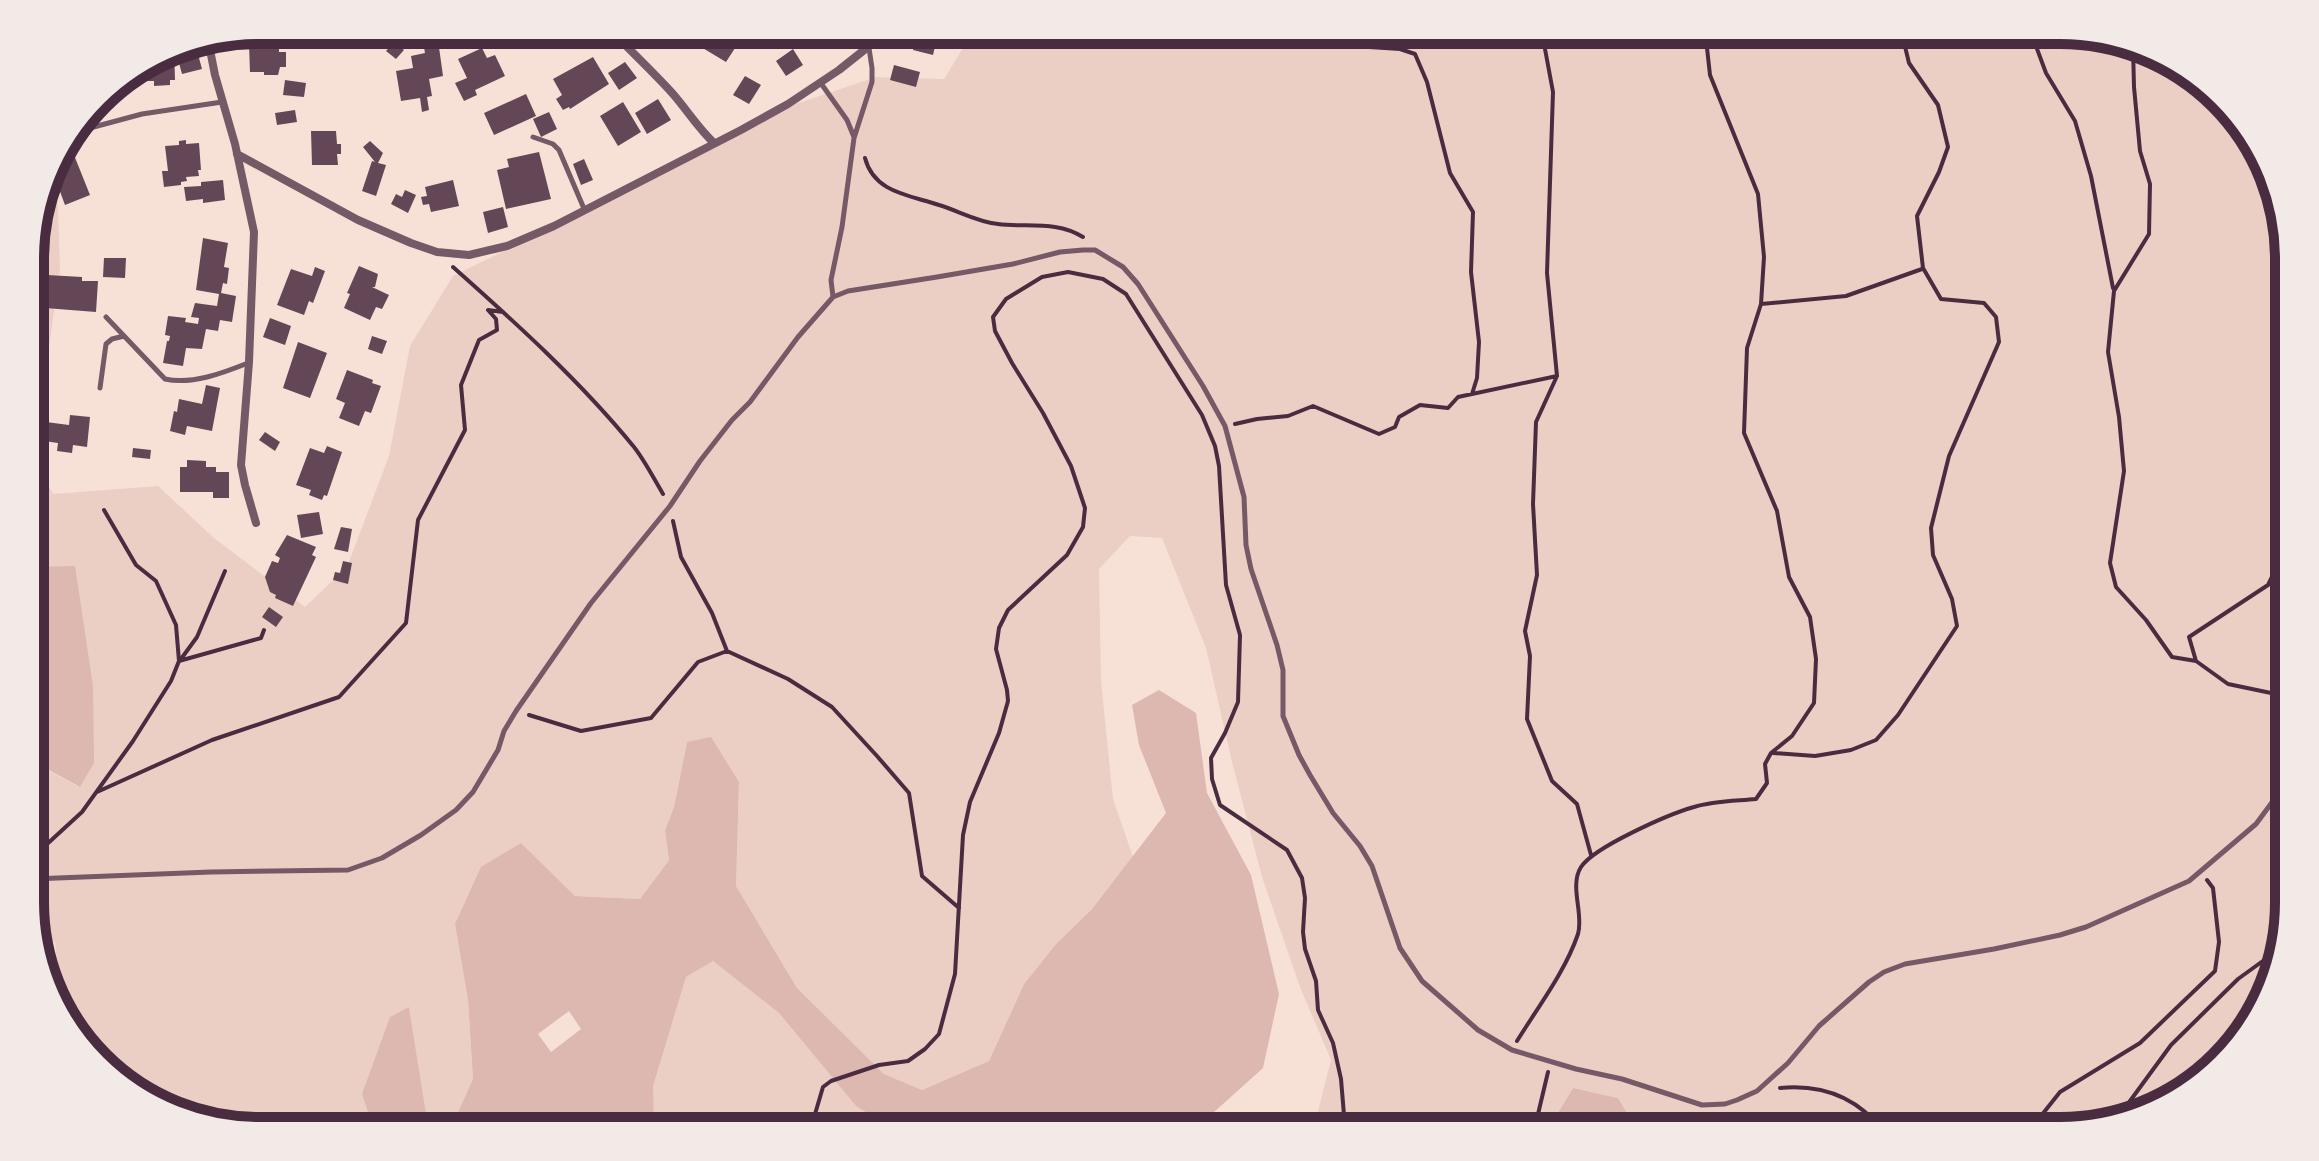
<svg xmlns="http://www.w3.org/2000/svg" width="2319" height="1161" viewBox="0 0 2319 1161" font-family="'Roboto Condensed',sans-serif">
  <style>
    .green { fill: #ebcfc5 }
    .water { fill: #dcb8b0; fill-rule: evenodd }
    .building { fill: #644757 }
    .lines { fill: none; stroke-linecap: round; stroke-linejoin: round }
    .path { stroke: #4a2c40; stroke-width: 4 }
    .service { stroke: #755966; stroke-width: 5 }
    .minor { stroke: #755966; stroke-width: 8 }
    .rim { fill: none; stroke: #4a2c40; stroke-width: 10 }
  </style>
  <rect width="100%" height="100%" fill="#f7e1d7"/>
  <path class="green" d="M974 30H2060L2161 53 2250 131 2287 229 2289 903 2266 1003 2187 1093 2075 1131H1841L1816 1121 1807 1131H1638L1618 1098 1573 1088 1547 1131H1313L1331 1060 1300 987 1262 877 1232 762 1206 648 1162 538 1130 536 1099 569 1101 681 1113 799 1133 857 1092 909 1056 944 1024 984 989 1061 922 1090 884 1074 797 988 736 886 739 782 687 742 674 807 665 829 669 860 640 899 575 896 521 843 455 924 468 1000 473 1079 451 1128 428 1127 409 1007 362 1094 374 1131H259L158 1108 77 1041 61 1003 55 942 38 947 32 933V762L79 787 92 722 93 686 37 567 31 604V243L54 157 56 155 60 268 34 457 53 494 158 486 214 538 305 607 347 567 389 456 410 346 453 276 561 223 769 113 876 77 944 79Z
    M713 961 779 1013 856 1106 895 1131H654L652 1086 686 977Z"/>
  <path class="water" d="M75 566 93 686 94 763 80 787 32 761 31 604 36 567Z
    M1159 690 1196 713 1207 793 1251 875 1279 994 1263 1068 1213 1113 1162 1131H895L856 1106 779 1013 713 961 686 977 653 1086 654 1131H374L362 1094 390 1017 409 1007 428 1126 451 1128 473 1079 468 1000 455 924 481 867 521 843 575 896 640 899 669 860 665 830 674 807 687 742 711 737 739 782 736 886 797 988 884 1074 922 1090 989 1061 1024 984 1056 944 1092 909 1166 813 1139 745 1132 705ZM569 1011 581 1029 551 1052 538 1034Z
    M1573 1088 1618 1098 1638 1131H1547Z"/>
  <path class="building" d="M702 30H737L747 36 740 47 737 45 726 62 701 47 705 41 698 37Z
    M917 30H947L945 36 938 34 933 55 913 50Z
    M438 40 443 76 429 79 432 96 427 97 429 110 422 112 420 98 401 101 396 71 413 68 411 56 425 53 423 42Z
    M394 42 404 50 396 59 386 51Z
    M249 45H279V52H286V67H280L278 75H264V72H250Z
    M172 47H174L175 80H170V85L154 86V81H146V77L122 78Z
    M196 47 202 69 182 74 176 52Z
    M482 48 487 58 495 55 505 76 475 90 477 95 464 101 455 83 467 78 458 59Z
    M793 49 803 65 786 76 776 61Z
    M593 57 609 84 570 109 569 107 563 110 556 99 562 95 553 79Z
    M625 62 637 78 619 90 608 73Z
    M894 65 920 72 916 87 890 80Z
    M745 76 761 85 749 104 733 95Z
    M285 80 306 83 304 97 283 95Z
    M526 94 536 116 494 135 484 113Z
    M658 99 671 120 647 134 635 113Z
    M623 102 641 132 618 146 600 116Z
    M295 110 297 122 277 125 275 113Z
    M549 112 557 129 541 137 533 119Z
    M311 131H336L337 144H341V154H337L338 165H312Z
    M186 140V144L199 143 201 170H198L199 176 186 177 187 181 181 182V185L164 187 162 171H168L165 146 179 145V141Z
    M370 141 383 153 378 163 386 165 376 196 362 191 372 161 375 162 363 147Z
    M70 145 90 195 65 205 51 167 53 166 54 157 60 148Z
    M539 152 551 199 506 209 497 170 509 167 507 159Z
    M584 159 593 180 581 185 573 164Z
    M223 180 225 200 203 203V199L186 201 184 187 201 186V182Z
    M453 180 459 206 431 212 429 204 423 205 421 197 427 196 425 187Z
    M405 190 416 195 408 213 391 204 396 194 402 197Z
    M503 207 508 227 488 233 483 212Z
    M203 238 228 243 224 267 229 268 227 284 223 283 221 293 236 296 232 322 220 320 218 331 206 329 202 349 186 348 183 366 163 363 167 341H169L170 336 165 335 168 316 186 318 185 322 198 324 199 318 191 317 195 303 217 306 219 294 196 290Z
    M104 258H126L125 278 103 277Z
    M359 266 378 274 375 287H372L389 295 382 309 376 307 370 320 344 308 350 294 347 293Z
    M315 267 325 271 313 303 309 301 304 315 277 305 291 269 312 276Z
    M47 275 82 277V281H98L96 312 45 308Z
    M270 318 291 326 285 345 263 337Z
    M372 336 387 341 382 354 368 349Z
    M298 342 327 353 310 398 283 388Z
    M347 370 373 380 372 383 381 386 371 413 365 411 359 426 339 418 345 403 336 399Z
    M206 385 220 388 212 431 187 426 185 435 170 431 174 411 177 412 179 399 202 404Z
    M70 415 90 417 87 447 73 445 72 453 57 451 58 443 44 441 45 436 39 435 40 426 46 427V422L69 425Z
    M265 432 280 442 275 451 259 440Z
    M327 446 342 452 327 496 324 495 322 500 309 495 311 490 296 485 310 448 324 453Z
    M133 448 151 450 150 459 132 457Z
    M187 460 206 461V467H216V472H229V498H213V492H180V467H187Z
    M319 512 323 534 301 538 297 515Z
    M341 527 352 529 348 552 334 549Z
    M287 535 316 547 312 555 316 557 293 606 275 598 276 595 270 592 265 577 272 561 278 563 280 558 275 555Z
    M343 561 352 563 348 584 333 580 335 572 340 573Z
    M269 607 283 617 276 627 262 617Z"/>
  <g class="lines">
    <path class="path" d="M1297 30 1301 37 1323 44 1400 49 1415 54 1427 82 1450 173 1473 212 1471 272 1479 342 1477 378 1472 394
      M1547 30 1545 49 1553 92 1547 273 1557 376 1536 422 1533 504 1537 575 1525 631 1530 656 1527 719 1552 781 1577 804 1591 855
      M2030 30 2046 73 2075 121 2091 176 2113 288
      M2133 47 2134 87 2140 151 2150 184 2149 234 2114 291 2108 352 2119 417 2124 471 2110 563 2116 587 2146 620 2172 657 2196 661 2228 684 2271 693 2285 706 2288 716
      M865 158C874 193 910 195 939 205 959 211 977 222 998 224 1027 228 1056 220 1083 237
      M2261 161 2275 236 2287 255
      M453 267C516 323 580 381 634 447 645 461 654 479 663 494
      M1761 304 1846 296 1922 269
      M1235 424 1257 419 1288 416 1313 406 1379 434 1395 427 1399 417 1420 405 1448 408 1458 397 1557 376
      M104 510 136 565 156 581 176 625 179 661
      M673 521 681 557 712 613 727 651 788 679 832 707 877 756 909 793 922 876 959 908
      M181 659 197 637 225 571
      M2196 661 2189 637 2268 585 2288 544
      M529 715 581 731 651 718 698 662 727 651
      M1773 753 1815 756 1851 750 1876 740 1898 715 1957 626 1952 599 1933 555 1931 528 1949 456 1999 342 1996 317 1984 303 1941 299 1923 268 1917 216 1939 172 1948 147 1938 105 1909 63 1901 30
      M97 792 212 740 339 697 406 623 418 520 465 430 461 385 479 340 497 330 496 319 488 310 503 312
      M2279 810 2289 823
      M37 869 46 845 82 812 133 741 171 681 179 661 261 638 264 630
      M1517 1041C1538 1007 1565 972 1578 934 1584 914 1569 886 1581 867 1594 847 1669 814 1694 807 1713 801 1736 801 1756 799L1767 783 1765 764 1771 753 1792 736 1814 703 1816 659 1810 617 1789 577 1777 511 1744 433 1747 348 1761 304 1764 257 1758 194 1710 75 1705 30
      M1780 1088C1823 1084 1857 1097 1883 1131
      M2119 1116 2171 1045 2238 979 2278 950
      M810 1131 823 1087 831 1081 879 1065 908 1061 925 1049 939 1034 955 974 963 835 970 802 999 733 1008 701 1007 690 996 649 999 628 1008 610 1067 555 1083 527 1085 508 1071 466 1043 413 1012 363 995 331 993 317 1006 299 1042 277 1068 272 1103 279 1126 294 1202 415 1215 446 1219 466 1226 585 1240 635 1238 702 1225 733 1211 758 1212 779 1220 805 1287 850 1302 878 1305 898 1303 932 1305 949 1316 981 1318 1010 1333 1043 1341 1079 1344 1115 1342 1131
      M1534 1131 1548 1072
      M2029 1131 2060 1092 2140 1043 2215 971 2219 942 2213 888 2207 880"/>
    <path class="service" d="M446 30 450 41
      M820 82 847 120 854 137
      M90 128 142 114 222 102
      M533 137 553 144 559 150 585 211
      M833 297 831 280 842 227 854 138 872 82V68L869 48
      M106 317 165 379C192 385 223 373 248 363
      M100 388 106 344 112 339 124 336
      M32 879 211 872 348 870 382 858 421 835 456 810 473 792 498 750 504 731 516 711 591 603 670 506 700 461 732 420 750 402 798 337 833 297 848 291 937 277 1013 264 1060 252 1083 250H1095L1123 267 1138 284 1203 386 1225 426 1244 497 1246 545 1251 569 1277 645 1283 670V716L1299 755 1310 775 1333 813 1360 846 1372 866 1400 948 1422 981 1478 1030 1512 1050 1576 1069 1622 1079 1702 1105 1725 1104 1737 1100 1757 1091 1788 1063 1819 1026 1869 982 1884 972 1905 964 1994 949 2060 935 2086 927 2189 881 2256 824 2273 801 2289 776"/>
    <path class="minor" d="M610 30C631 51 653 72 673 94 687 110 698 128 714 143
      M208 40 215 75 235 144 254 232 249 362 241 465 245 485 256 523
      M237 154 358 220 411 243 437 252 469 255 507 246 554 226 741 130 788 104 839 70 878 39 883 30"/>
  </g>
  <path d="M0 0H2319V1161H0ZM259 44H2060A215 215 0 0 1 2275 259V902A215 215 0 0 1 2060 1117H259A215 215 0 0 1 44 902V259A215 215 0 0 1 259 44Z" fill="#f1eae7" fill-rule="evenodd"/>
  <path class="rim" d="M259 44H2060A215 215 0 0 1 2275 259V902A215 215 0 0 1 2060 1117H259A215 215 0 0 1 44 902V259A215 215 0 0 1 259 44Z"/>
</svg>
